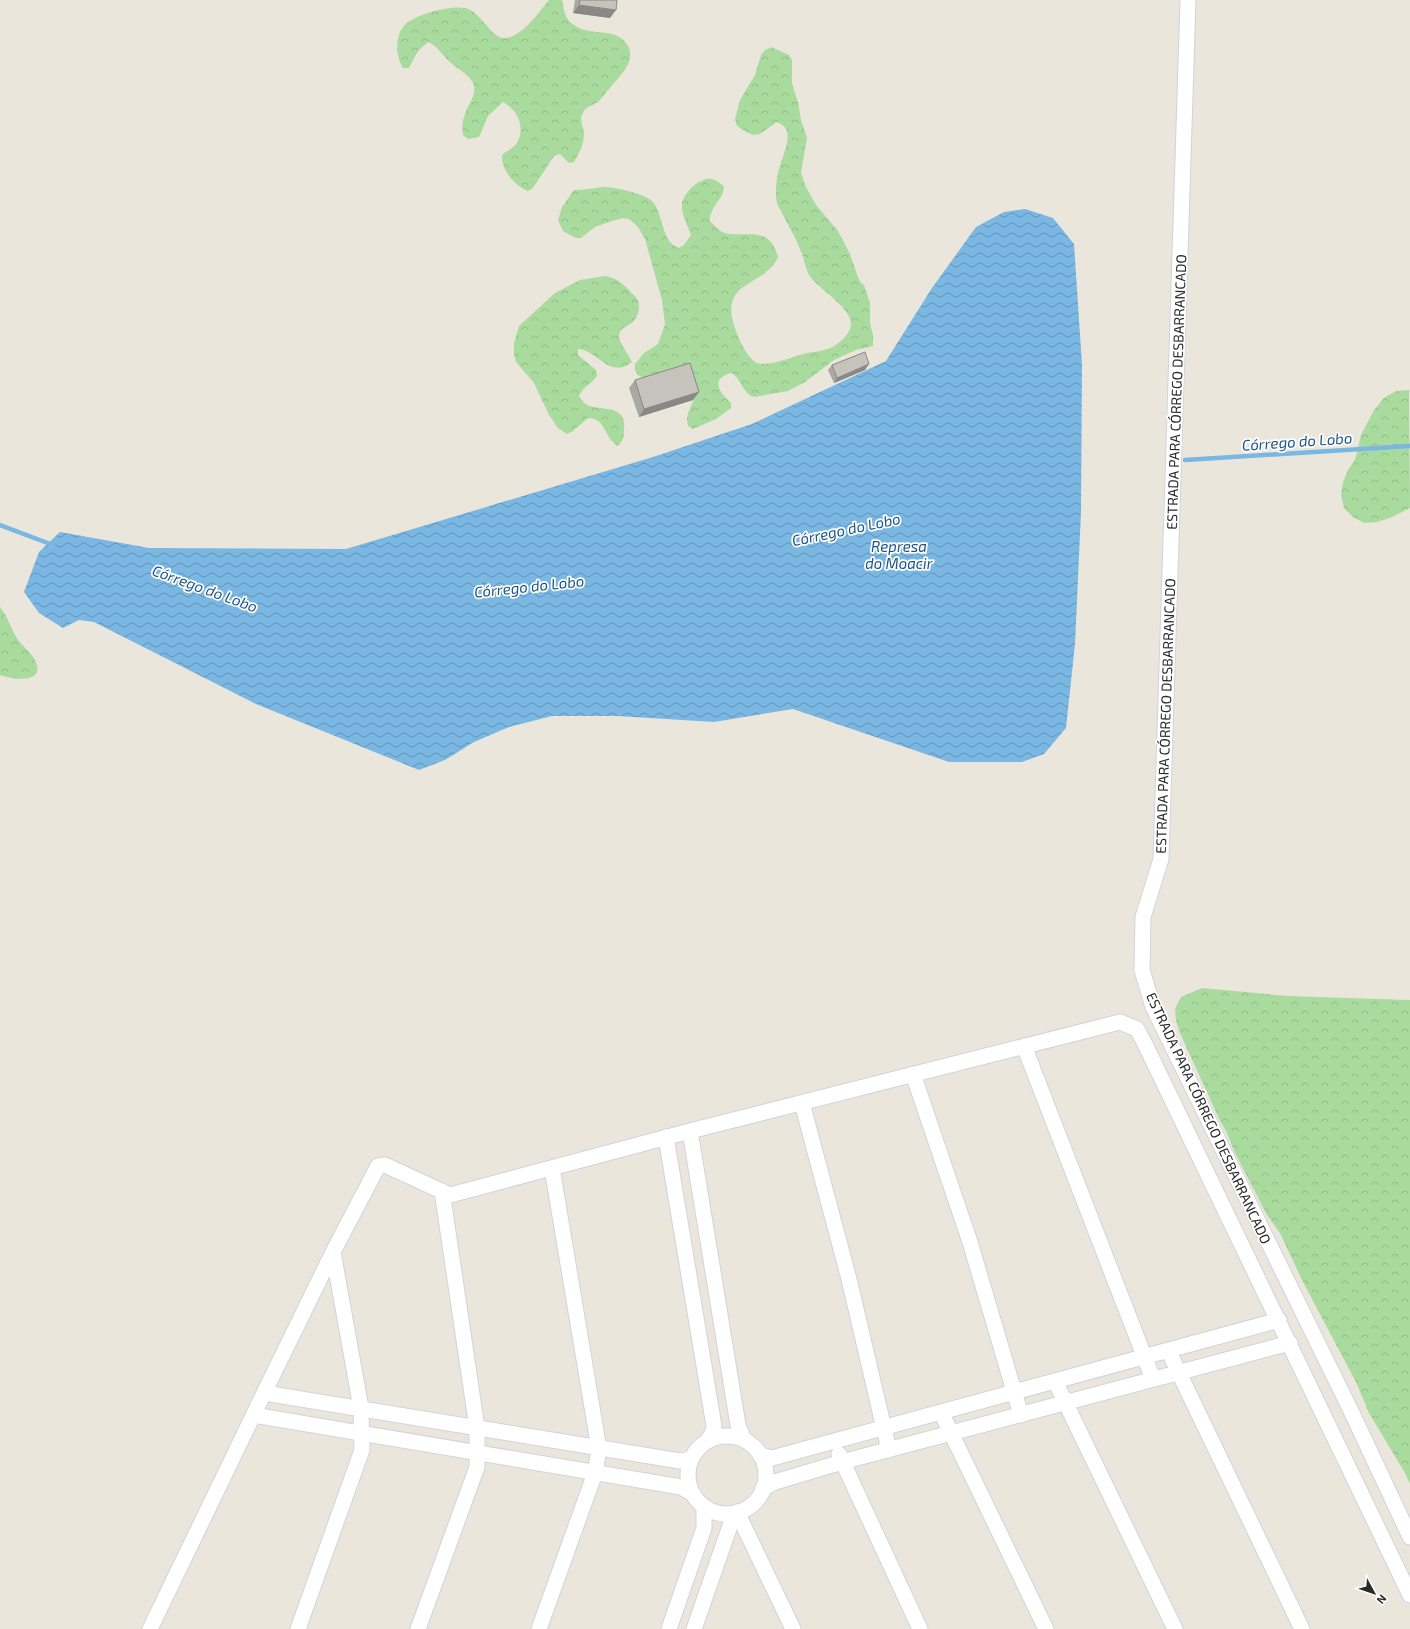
<svg xmlns="http://www.w3.org/2000/svg" width="1410" height="1629" viewBox="0 0 1410 1629" font-family="'Exo 2',sans-serif">
  <style>
    .forest { fill: url(#forest-crowns) }
    .water { fill: url(#water-waves) }
    .lines { fill: none; stroke-linecap: round; stroke-linejoin: round }
    .stream { stroke: #7ab7e2; stroke-width: 4.5 }
    .minor-casing { stroke: #d2d2e0; stroke-width: 17 }
    .minor { stroke: #fff; stroke-width: 15 }
    .wall { fill: #a9a8a2 }
    .shaded-wall { fill: #8a8884 }
    .building { fill: #c5c3bc; stroke: #8a8884 }
    .labels { text-anchor: middle; dominant-baseline: central; stroke-width: 3.5; stroke-linejoin: round; paint-order: stroke }
    .street-label { font-size: 14px; fill: #292929; stroke: #fff }
    .water-label { font-size: 15px; font-style: italic; fill: #1b558b; stroke: #fff }
  </style>
  <defs>
    <pattern id="forest-crowns" width="20" height="18" patternUnits="userSpaceOnUse"><rect width="20" height="18" fill="#aadb9e"/><path d="M2 6a3 3 0 1 1 6 0M12 15a3 3 0 1 1 6 0" fill="none" stroke="#92bc88"/></pattern>
    <pattern id="water-waves" width="16" height="10" patternUnits="userSpaceOnUse"><rect width="16" height="10" fill="#7ab7e2"/><path d="M0 5q4-4 8 0t8 0" fill="none" stroke="#6495b7"/></pattern>
  </defs>
  <rect width="100%" height="100%" fill="#eae6dc"/>
  <path class="forest" d="M549 0H562C563 5 564 13 567 18 583 42 618 22 629 48 635 63 618 78 610 88 606 92 602 98 598 102 593 105 586 107 583 112 579 120 583 126 584 133 584 144 579 154 574 162L569 163 560 154 554 156 533 188 528 191C515 186 501 170 502 155 506 151 514 148 517 143 526 126 517 110 503 102L488 116 479 137 468 139 463 135C462 129 462 121 465 114 468 104 478 94 473 83 469 74 457 69 450 62 442 55 437 45 428 42L418 51 409 68H403C396 57 394 36 405 25 415 14 451 5 465 8 480 11 491 37 503 38 521 39 539 12 549 0Z
    M771 47 789 55 792 60V84L798 102 801 120 807 138 801 172 805 185 816 205 838 231 850 254 858 277 861 283 864 285 870 303V323L873 335V346L856 350 834 360 805 382 788 391 754 397C742 393 742 379 731 373 709 379 720 393 731 403V408L716 419 693 429 688 426 687 419 688 413 696 394 643 378 638 375 635 370V364L644 353 658 344 665 324 662 300 645 239 638 227 629 219 623 218 609 222 595 227 581 238H576L563 231 558 220 562 207 574 190C584 190 593 188 602 187 612 186 645 194 652 201 657 206 659 214 661 220 665 232 666 243 679 248L684 245 691 235C688 226 681 214 682 204 683 193 700 177 711 179 717 180 721 184 724 187 723 200 709 208 710 221 714 225 717 229 722 232 742 240 769 222 778 257 765 286 722 280 733 322 736 333 746 358 757 363 769 367 794 356 807 353 814 352 821 351 828 349 837 346 851 334 851 324 851 308 822 291 812 279 806 272 805 263 802 254 797 240 789 227 782 213 781 210 778 207 777 203 775 194 776 182 778 173 780 162 792 139 786 129 784 125 780 124 777 122L760 134 753 135 743 130 737 126 735 119 740 100 755 75 761 55 765 50Z
    M605 276C616 278 621 282 629 290 631 293 636 296 637 299 642 307 637 320 630 324 625 327 620 329 619 335 618 341 629 356 632 362 609 380 598 350 578 349V355L596 370 597 376C590 386 584 385 579 396 581 399 584 403 587 405 600 411 627 404 624 429 624 436 624 440 618 446 603 437 607 419 588 418L573 431 567 434 558 428 549 415 534 383 516 362 514 355V343L519 326 555 293 580 280Z
    M1409 390 1410 508 1390 518 1377 522 1364 523 1353 517 1344 508 1341 495 1343 482 1348 470 1355 460 1361 435 1374 410 1384 398 1396 391Z
    M0 607C8 617 11 629 18 640 24 648 32 653 36 662 45 685 11 679 0 675Z
    M1202 988 1287 996 1410 1000V1484L1405 1473 1369 1413 1357 1384 1303 1282 1280 1233 1267 1215 1234 1151 1226 1131 1220 1121 1179 1031 1176 1020 1175 1009 1181 997Z"/>
  <path class="water" d="M1025 209 1053 218 1074 244 1082 365 1081 512 1075 644 1066 728 1044 754 1022 762H949L793 709 714 722 617 716H552L509 727 474 742 445 760 419 770 256 704 94 622 79 620 63 628 39 613 24 592 39 552 60 532 149 548 346 549 653 457 752 424 886 361 932 288 976 227 1004 212Z"/>
  <g class="lines">
    <path class="stream" d="M1185 460 1410 446
      M0 525 53 545"/>
    <g class="minor-casing">
      <path id="minor" d="M1188 0 1161 859 1143 917 1142 970 1153 1007 1352 1413 1410 1537
        M1024 1046 1153 1379
        M913 1074 970 1242 1021 1415
        M802 1103 849 1279 889 1450
        M690 1131 738 1425 744 1440
        M666 1137 714 1426 713 1432 708 1440
        M1168 1350 1302 1629
        M1055 1381 1175 1629
        M264 1393 680 1461 691 1459
        M941 1412 1046 1629
        M253 1415 681 1487 693 1494
        M688 1475a39 39 0 1 1 78 0a39 39 0 1 1-78 0Z
        M839 1454 920 1629
        M760 1455 772 1458 1279 1320
        M763 1488 775 1482 842 1462 1290 1343
        M737 1512 793 1629
        M150 1629 264 1393 333 1252 378 1166 385 1165 450 1195 454 1194 690 1131 1120 1022 1137 1029 1144 1042 1410 1595
        M298 1629 362 1450 361 1408 333 1252
        M418 1629 477 1467V1428L442 1191
        M539 1629 595 1473 599 1449 552 1168
        M669 1629 704 1528V1507
        M694 1629 731 1523 737 1512"/>
    </g>
    <use href="#minor" class="minor"/>
  </g>
  <path class="wall" d="M575 0H617L610 18 573 13Z
    M832 365 865 370 834 383 828 370Z
    M635 380 693 400 639 417 629 388Z"/>
  <path class="shaded-wall" d="M579 5 616 10 610 18 573 13Z
    M869 364 865 370 834 383 837 378Z
    M699 392 693 400 639 417 644 409Z"/>
  <path class="building" d="M580 0H617L616 10 579 5Z
    M865 352 869 364 837 378 832 365Z
    M690 363 699 392 644 409 635 380Z"/>
  <g class="labels">
    <g class="street-label">
      <text transform="translate(1176 392) rotate(-88)">ESTRADA PARA CÓRREGO DESBARRANCADO</text>
      <text transform="translate(1165 716) rotate(-88)">ESTRADA PARA CÓRREGO DESBARRANCADO</text>
      <text transform="translate(1209 1118) rotate(65)">ESTRADA PARA CÓRREGO DESBARRANCADO</text>
    </g>
    <g class="water-label">
      <text transform="translate(1297 441) rotate(-4)">Córrego do Lobo</text>
      <text transform="translate(846 529) rotate(-12)">Córrego do Lobo</text>
      <text x="899" y="546">Represa<tspan x="899" dy="17">do Moacir</tspan></text>
      <text transform="translate(529 586) rotate(-6)">Córrego do Lobo</text>
      <text transform="translate(205 588) rotate(20)">Córrego do Lobo</text>
    </g>
  </g>
  <g transform="translate(1374 1593) rotate(130)" stroke="#ffffff" stroke-width="3" paint-order="stroke">
  <path d="M0-3L7 15L0 10L-7 15Z" fill="#292929"/>
  <text y="-6" font-size="11" font-weight="bold" text-anchor="middle" fill="#292929">N</text>
  </g>
</svg>
